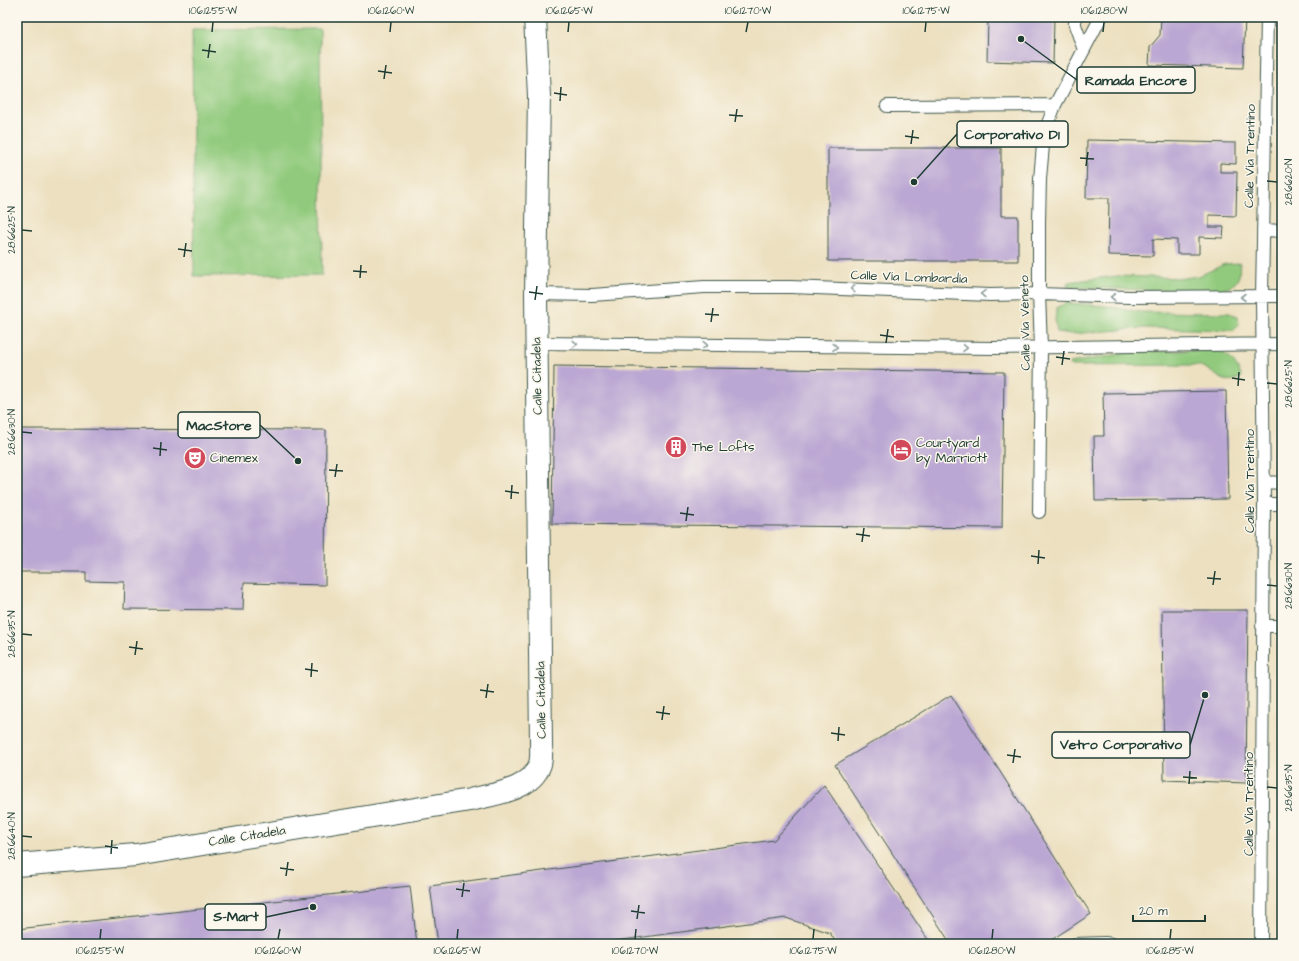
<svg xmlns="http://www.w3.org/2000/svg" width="1299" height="961" viewBox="0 0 1299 961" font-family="'Architects Daughter',sans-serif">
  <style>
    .green { fill: #91ca7d; stroke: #588458 }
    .building { fill: #bba7d3 }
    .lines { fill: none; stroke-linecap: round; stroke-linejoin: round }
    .service-casing { stroke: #3e5549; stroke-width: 14 }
    .minor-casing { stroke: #3e5549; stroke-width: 24 }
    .service { stroke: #fff; stroke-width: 12 }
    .minor { stroke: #fff; stroke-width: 22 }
    .oneway { stroke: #8f9e9a }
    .ticks { fill: none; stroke: #1f3d34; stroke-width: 1.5 }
    .labels { text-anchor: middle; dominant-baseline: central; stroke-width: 3; stroke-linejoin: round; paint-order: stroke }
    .street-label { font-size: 13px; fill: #1f3d34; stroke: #fbf7ec }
    .poi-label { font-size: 13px; fill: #1f3d34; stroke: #fbf7ec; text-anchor: start }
    .leader { fill: none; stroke: #1f3d34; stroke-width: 1.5 }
    .callout-dot { fill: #1f3d34; stroke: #fbf7ec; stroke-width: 1.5 }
    .callout { fill: #fbf7ec; stroke: #1f3d34; stroke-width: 1.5 }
    .callout-label { font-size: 14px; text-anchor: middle; font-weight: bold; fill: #1f3d34 }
    .neatline { fill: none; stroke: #1f3d34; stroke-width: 1.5 }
    .ticks-label { font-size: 10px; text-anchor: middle; fill: #1f3d34 }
  </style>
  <rect width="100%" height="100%" fill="#fbf7ec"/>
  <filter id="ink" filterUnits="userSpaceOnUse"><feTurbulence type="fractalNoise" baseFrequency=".025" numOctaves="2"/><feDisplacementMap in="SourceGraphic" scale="8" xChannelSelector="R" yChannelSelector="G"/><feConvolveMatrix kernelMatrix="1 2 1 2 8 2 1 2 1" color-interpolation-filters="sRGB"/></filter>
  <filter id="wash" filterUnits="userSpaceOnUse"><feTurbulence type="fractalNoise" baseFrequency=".012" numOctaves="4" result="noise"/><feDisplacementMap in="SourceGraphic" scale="16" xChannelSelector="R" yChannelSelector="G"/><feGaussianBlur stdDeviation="0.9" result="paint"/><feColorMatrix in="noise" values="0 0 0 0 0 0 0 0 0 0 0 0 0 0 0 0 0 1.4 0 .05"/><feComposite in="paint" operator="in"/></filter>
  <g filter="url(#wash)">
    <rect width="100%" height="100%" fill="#ece0c0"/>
    <path class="green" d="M320 29 322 275 194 276 192 30Z
      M1240 263C1239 267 1240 273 1239 276 1234 291 1215 291 1202 292L1067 287 1068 282 1117 276 1184 278 1199 276 1225 264Z
      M1067 303 1105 306 1141 312 1229 313 1238 316 1239 325 1233 330 1144 328 1071 334 1057 332 1055 319 1057 307Z
      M1217 350C1232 357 1235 363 1242 377 1222 387 1219 374 1203 367 1199 365 1193 365 1188 365L1071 366 1070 363 1131 352Z"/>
    <g id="blocks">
      <path class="building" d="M988 17H1054L1053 63 987 61Z
        M1161 17H1245L1243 68 1149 65 1150 47 1160 35Z
        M1087 140 1236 143V164L1220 163V172H1237L1236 216 1209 215V227H1224L1223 238 1199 237V254H1177V240L1153 239V256L1108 255 1109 198H1086Z
        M828 148H1001V216H1018V261H828Z
        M554 366 1004 372 1002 528 552 524Z
        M1226 391 1228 499 1095 501 1094 436H1104L1103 393Z
        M17 429 326 430 325 585 244 583 243 610 124 609 125 582 86 581V572H17Z
        M1162 610H1248L1246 783 1164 780Z
        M951 695 1091 914 1045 944H951L835 765Z
        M824 785 931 944H837L830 933 786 918 592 944H438L430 886 774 840Z
        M410 886 417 944H17V929Z"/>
    </g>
  </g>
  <g filter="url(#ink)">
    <use href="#blocks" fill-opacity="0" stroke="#3e5549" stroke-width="1"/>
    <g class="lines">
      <g class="service-casing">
        <path id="service" d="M1075 17V25L1084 50
          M887 106 1055 105
          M1263 230 1282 231
          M536 294 592 295 704 287H791L990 295 1039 294 1129 297 1282 296
          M536 343 994 348 1282 344
          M1264 482 1282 483
          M1264 504H1282
          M1039 512 1041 348 1039 294V221L1040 179 1044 134 1055 105 1101 17
          M1262 626H1282
          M1076 944 1105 943 1111 944
          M1261 944 1264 504 1262 296 1267 17"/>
      </g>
      <g class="minor-casing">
        <path id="minor" d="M17 865 136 855 470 800C493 794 531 791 540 764 542 757 541 748 541 742L536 294 539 96 535 17"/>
      </g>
      <use href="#service" class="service"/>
      <use href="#minor" class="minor"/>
    </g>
    <defs><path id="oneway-chevron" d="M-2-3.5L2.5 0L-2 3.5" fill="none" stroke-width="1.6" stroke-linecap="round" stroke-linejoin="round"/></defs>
    <g class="oneway">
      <use href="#oneway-chevron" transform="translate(853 289) rotate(-178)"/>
      <use href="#oneway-chevron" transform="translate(983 294) rotate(-178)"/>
      <use href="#oneway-chevron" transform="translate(1113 297) rotate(-178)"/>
      <use href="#oneway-chevron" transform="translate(1243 297) rotate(180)"/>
      <use href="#oneway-chevron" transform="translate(575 344) rotate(1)"/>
      <use href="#oneway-chevron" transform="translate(705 345) rotate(1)"/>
      <use href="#oneway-chevron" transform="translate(835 347) rotate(1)"/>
      <use href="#oneway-chevron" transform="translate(965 348) rotate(1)"/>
    </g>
  </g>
  <path class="ticks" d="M212 32 213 22M390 32 391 22M568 32 569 22M746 32 748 22M925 32 926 22M1103 32 1104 22M202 50 216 52M208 58 210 44M378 71 392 73M384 79 386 65M554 93 567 95M560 101 561 87M729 115 743 116M735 122 737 109M905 136 919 138M911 144 913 130M1080 158 1094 159M1086 166 1088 152M1267 181 1277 182M22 230 32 231M178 249 192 251M184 257 186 243M353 271 367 272M360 278 361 265M529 292 543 294M535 300 537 286M705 314 719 315M711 322 713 308M880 335 894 337M886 343 888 329M1056 357 1070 359M1062 365 1064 351M1232 378 1245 380M1267 383 1277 384M1238 386 1239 372M22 432 32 433M153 448 167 450M160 456 161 442M329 470 343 471M335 477 337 464M505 491 519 493M511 499 512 485M680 513 694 515M686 521 688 507M856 534 870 536M862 542 864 528M1031 556 1045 558M1038 564 1039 550M1207 578 1221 579M1213 585 1215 571M1267 585 1277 586M22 634 32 635M129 647 143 649M135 655 137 641M305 669 318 671M311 677 312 663M480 690 494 692M486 698 488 684M656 712 670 714M662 720 664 706M831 733 845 735M838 741 839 727M1007 755 1021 757M1013 763 1015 749M1183 777 1197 778M1189 784 1190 771M1267 787 1277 788M22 836 32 837M105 846 118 848M111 854 112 840M280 868 294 870M286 876 288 862M456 889 470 891M462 897 464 883M631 911 645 913M637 919 639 905M100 939 101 929M278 939 280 929M457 939 458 929M635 939 636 929M813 939 814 929M992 939 993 929M1170 939 1171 929"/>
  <defs>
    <g id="building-disc" transform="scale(1.15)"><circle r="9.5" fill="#d1495b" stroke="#fbf7ec"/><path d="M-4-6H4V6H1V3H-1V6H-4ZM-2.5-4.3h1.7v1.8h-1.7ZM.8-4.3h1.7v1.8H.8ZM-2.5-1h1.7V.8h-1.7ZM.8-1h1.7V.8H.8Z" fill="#fff"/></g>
    <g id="hotel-disc" transform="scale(1.15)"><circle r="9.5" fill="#d1495b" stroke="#fbf7ec"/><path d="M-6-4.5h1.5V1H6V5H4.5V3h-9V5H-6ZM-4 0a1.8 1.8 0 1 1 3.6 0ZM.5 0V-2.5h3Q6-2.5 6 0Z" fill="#fff"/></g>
    <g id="theatre-disc" transform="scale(1.15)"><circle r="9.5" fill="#d1495b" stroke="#fbf7ec"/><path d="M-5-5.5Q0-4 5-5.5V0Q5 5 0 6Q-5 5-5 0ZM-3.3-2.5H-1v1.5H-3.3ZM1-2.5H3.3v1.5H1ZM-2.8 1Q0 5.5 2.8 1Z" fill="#fff"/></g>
  </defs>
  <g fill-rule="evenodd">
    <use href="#building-disc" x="676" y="447"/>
    <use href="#hotel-disc" x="901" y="450"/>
    <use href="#theatre-disc" x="195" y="458"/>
  </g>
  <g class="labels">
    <g class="street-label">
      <text transform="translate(1250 156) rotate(-89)">Calle Vía Trentino</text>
      <text transform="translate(909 277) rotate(2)">Calle Vía Lombardía</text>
      <text transform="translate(1025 323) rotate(-91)">Calle Vía Véneto</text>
      <text transform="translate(537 376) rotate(-91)">Calle Citadela</text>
      <text transform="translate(1250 481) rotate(-90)">Calle Vía Trentino</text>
      <text transform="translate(541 700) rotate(-91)">Calle Citadela</text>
      <text transform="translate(1249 804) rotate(-90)">Calle Vía Trentino</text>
      <text transform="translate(247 836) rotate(-9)">Calle Citadela</text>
    </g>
    <g class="poi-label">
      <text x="916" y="443">Courtyard<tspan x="916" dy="15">by Marriott</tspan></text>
      <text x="692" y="447">The Lofts</text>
      <text x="210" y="458">Cinemex</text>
    </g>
  </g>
  <path class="leader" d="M1021 39L1077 80M914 182L957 134M298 461L260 425M1205 695L1190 745M313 907L266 917"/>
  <g class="callout-dot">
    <circle cx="1021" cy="39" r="4"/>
    <circle cx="914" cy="182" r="4"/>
    <circle cx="298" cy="461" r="4"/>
    <circle cx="1205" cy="695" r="4"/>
    <circle cx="313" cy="907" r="4"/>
  </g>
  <g class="callout">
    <rect x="1077" y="67" width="118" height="26" rx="4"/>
    <rect x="957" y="121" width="111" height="26" rx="4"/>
    <rect x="178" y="412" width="82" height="26" rx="4"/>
    <rect x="1052" y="732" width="138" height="26" rx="4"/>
    <rect x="205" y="904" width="61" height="26" rx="4"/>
  </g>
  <g class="callout-label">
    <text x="1136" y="85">Ramada Encore</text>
    <text x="1012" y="139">Corporativo D1</text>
    <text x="219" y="430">MacStore</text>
    <text x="1121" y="749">Vetro Corporativo</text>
    <text x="236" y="921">S-Mart</text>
  </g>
  <rect width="1299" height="961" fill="none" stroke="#fbf7ec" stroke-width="44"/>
  <path d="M1133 915v6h72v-6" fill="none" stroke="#1f3d34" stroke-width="2"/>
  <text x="1139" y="915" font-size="12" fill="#1f3d34" stroke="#fbf7ec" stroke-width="3" paint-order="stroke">20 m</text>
  <rect x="22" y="22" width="1255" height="917" class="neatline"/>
  <g class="ticks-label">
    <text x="213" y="14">106.1255°W</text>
    <text x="391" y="14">106.1260°W</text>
    <text x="569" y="14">106.1265°W</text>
    <text x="748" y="14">106.1270°W</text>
    <text x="926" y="14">106.1275°W</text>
    <text x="1104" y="14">106.1280°W</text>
    <text transform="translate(1288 182) rotate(-90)" y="4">28.6620°N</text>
    <text transform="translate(11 230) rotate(-90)" y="4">28.6625°N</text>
    <text transform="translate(1288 384) rotate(-90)" y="4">28.6625°N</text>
    <text transform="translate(11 432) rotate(-90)" y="4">28.6630°N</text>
    <text transform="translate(1288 586) rotate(-90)" y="4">28.6630°N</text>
    <text transform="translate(11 634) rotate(-90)" y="4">28.6635°N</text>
    <text transform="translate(1288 788) rotate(-90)" y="4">28.6635°N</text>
    <text transform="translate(11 836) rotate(-90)" y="4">28.6640°N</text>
    <text x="100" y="954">106.1255°W</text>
    <text x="278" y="954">106.1260°W</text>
    <text x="457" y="954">106.1265°W</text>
    <text x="635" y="954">106.1270°W</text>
    <text x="813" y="954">106.1275°W</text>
    <text x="992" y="954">106.1280°W</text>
    <text x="1170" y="954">106.1285°W</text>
  </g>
</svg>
